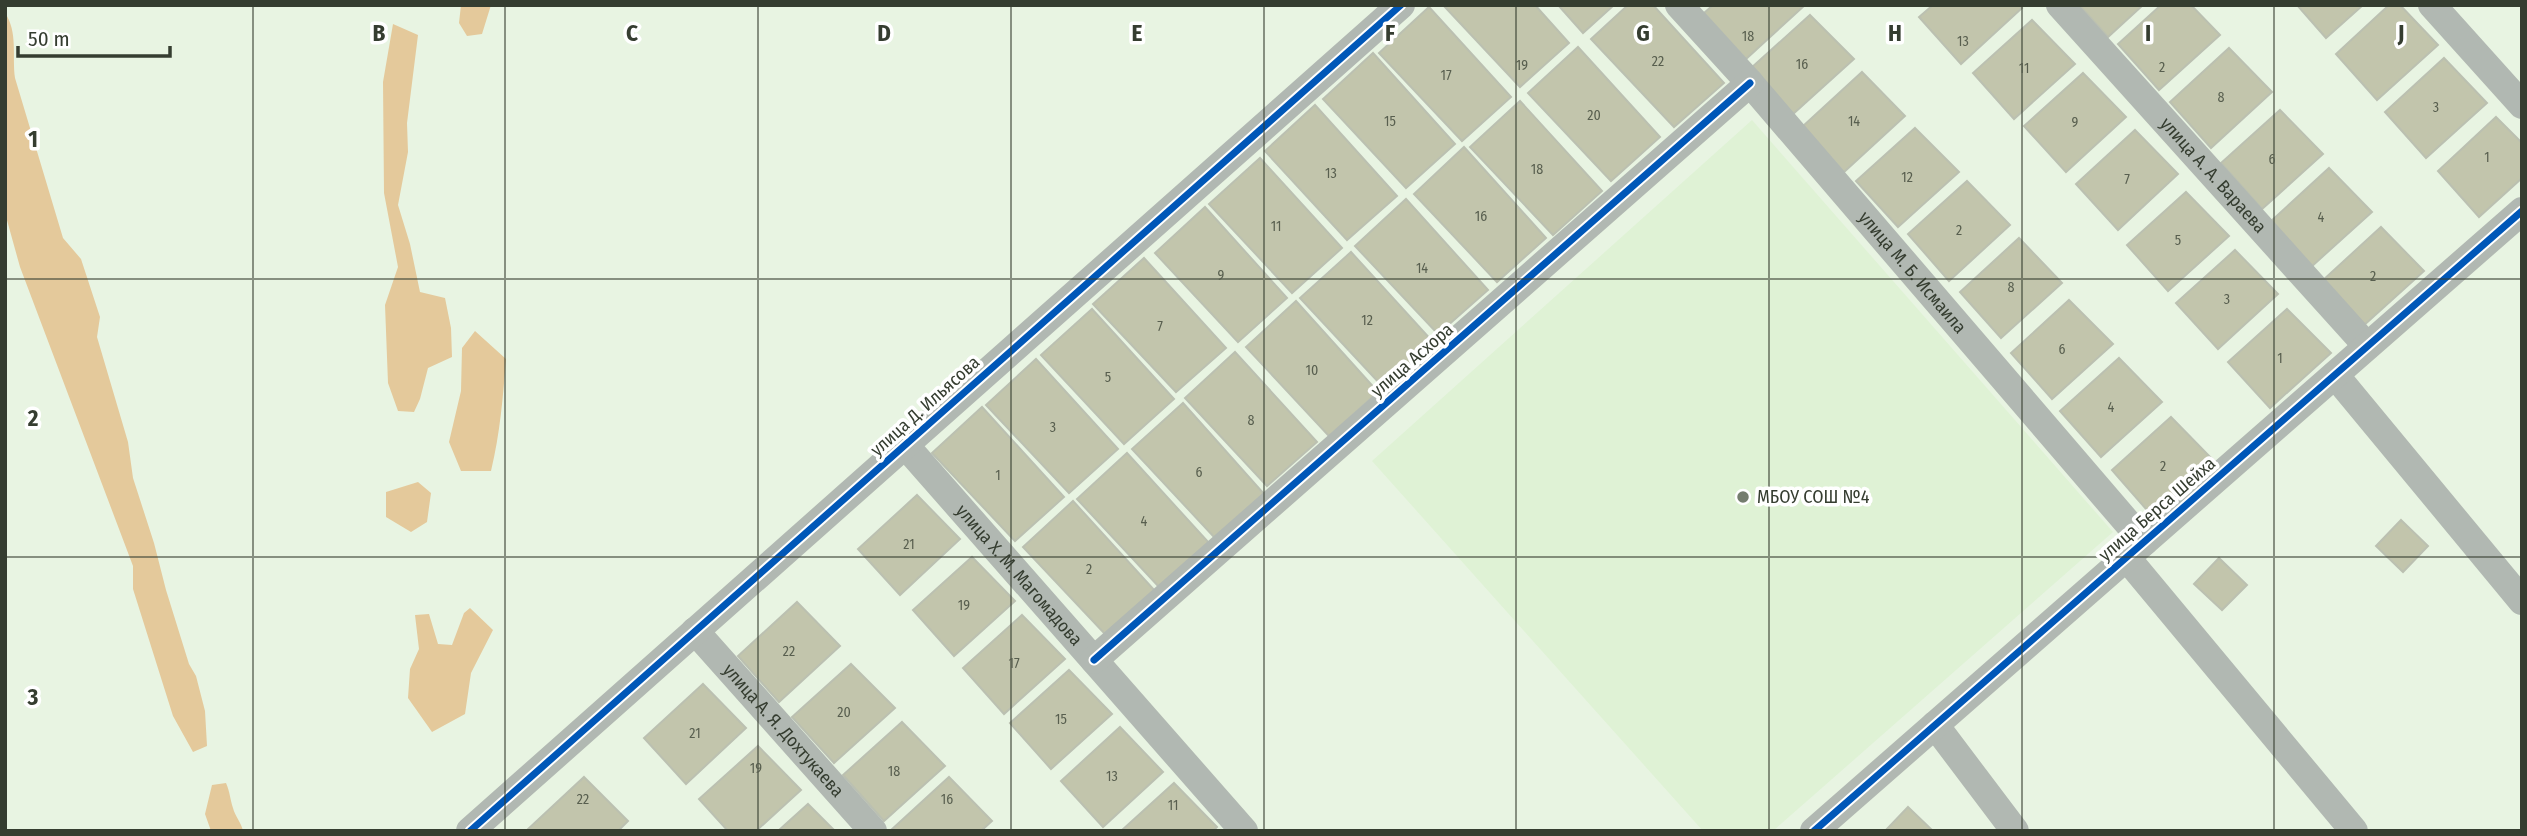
<svg xmlns="http://www.w3.org/2000/svg" width="2527" height="836" viewBox="0 0 2527 836" font-family="'Fira Sans Condensed',sans-serif">
  <style>
    .built { fill: #dff2d5 }
    .forest { fill: #e4c99b }
    .building { fill: #c2c5ac; stroke: #bbc0b1; stroke-width: 2 }
    .lines { fill: none; stroke-linecap: round; stroke-linejoin: round }
    .minor { stroke: #b1b8b2; stroke-width: 28 }
    .cycleway-casing { stroke: #fff; stroke-width: 11 }
    .cycleway { stroke: #0057b8; stroke-width: 7 }
    .grid { fill: none; stroke: #353d30; stroke-width: 2; stroke-opacity: 0.55 }
    .poi-dot { fill: #747d6e; stroke: #fff; stroke-width: 2.5 }
    .labels { text-anchor: middle; dominant-baseline: central; stroke-width: 7; stroke-linejoin: round; paint-order: stroke }
    .number-label { font-size: 14px; fill: #585f4f }
    .street-label { font-size: 18px; fill: #353d30; stroke: #fff }
    .poi-label { font-size: 18px; fill: #353d30; stroke: #fff; text-anchor: start }
    .grid-label { font-size: 23px; text-anchor: middle; font-weight: bold; fill: #353d30; stroke: #fff; stroke-width: 7; stroke-linejoin: round; paint-order: stroke }
  </style>
  <rect width="100%" height="100%" fill="#e8f4e2"/>
  <path class="built" d="M1752 120 2113 532 1773 831H1703L1372 461Z"/>
  <path class="forest" d="M461 5H491L482 34 467 36 459 23Z
    M5 13C18 32 12 56 15 78L63 238 81 259 100 317 97 337 128 442 133 478 154 543 166 590 189 664 196 676 205 711 207 746 193 752 173 716 133 589V566L20 267 5 213Z
    M393 24 418 35 407 123 408 152 398 205 410 244 420 292 445 298 451 328 452 357 428 368 420 399 414 412 398 411 388 383 385 305 398 267 384 193 383 82Z
    M475 331 506 359C503 397 500 434 491 471H461L449 442 461 391 462 348Z
    M418 482 431 493 427 522 411 532 386 517V492Z
    M470 608 493 630 471 673 465 714 432 732 408 698 410 669 419 649 415 615 429 614 438 644 452 645 464 613Z
    M226 783C230 792 230 799 233 808 235 816 241 822 243 831H211L205 814 212 785Z"/>
  <path class="building" d="M1443 5H1535L1569 43 1520 87Z
    M1558 5H1614L1583 33Z
    M1628 5H1653L1724 83 1674 127 1591 39Z
    M1713 5H1805L1746 59 1704 13Z
    M1933 5H2019L2022 8 1961 64 1919 17Z
    M2079 5H2143L2108 37Z
    M2161 5H2191L2220 35 2159 90 2118 44Z
    M2297 5H2363L2326 38Z
    M2389 5H2400L2438 45 2377 100 2336 54Z
    M1429 7 1511 97 1462 141 1379 53Z
    M1810 15 1854 59 1793 114 1751 68Z
    M2032 20 2075 64 2014 119 1973 73Z
    M1578 47 1660 137 1611 181 1528 93Z
    M2229 48 2272 92 2211 148 2170 102Z
    M1373 53 1455 144 1406 188 1323 99Z
    M2444 58 2487 103 2426 158 2385 112Z
    M1862 72 1905 116 1844 172 1803 126Z
    M2083 73 2126 117 2066 172 2024 126Z
    M1520 101 1602 191 1553 235 1470 147Z
    M1315 105 1397 196 1347 240 1265 151Z
    M2280 110 2323 154 2262 209 2221 163Z
    M2496 117 2522 143V178L2479 217 2438 171Z
    M1915 128 1959 172 1898 227 1856 181Z
    M2135 130 2178 174 2118 230 2076 184Z
    M1464 147 1546 238 1497 282 1414 194Z
    M1260 158 1342 248 1292 293 1209 204Z
    M2329 168 2372 212 2311 267 2270 222Z
    M1967 181 2010 225 1949 281 1908 234Z
    M2186 192 2229 236 2168 291 2127 245Z
    M1406 199 1488 290 1438 334 1355 246Z
    M1205 207 1287 298 1238 342 1155 253Z
    M2381 227 2424 271 2363 326 2322 281Z
    M2019 238 2062 283 2001 338 1960 292Z
    M2235 250 2278 294 2218 349 2176 303Z
    M1351 252 1433 342 1383 387 1300 298Z
    M1144 258 1226 348 1176 392 1093 304Z
    M2069 300 2113 344 2052 399 2011 353Z
    M1296 301 1378 392 1329 436 1246 347Z
    M1092 309 1174 399 1124 444 1041 355Z
    M2287 309 2331 353 2270 408 2228 362Z
    M1235 352 1317 442 1267 486 1185 398Z
    M2119 358 2162 402 2101 457 2060 411Z
    M1036 359 1118 449 1069 493 986 405Z
    M1183 403 1264 494 1215 538 1132 449Z
    M982 407 1064 497 1015 541 932 453Z
    M2171 417 2214 461 2153 517 2112 470Z
    M1127 453 1209 543 1160 588 1077 499Z
    M917 495 960 539 900 595 858 549Z
    M1073 501 1155 591 1106 635 1023 547Z
    M2401 520 2428 546 2403 572 2376 546Z
    M972 557 1015 601 954 656 913 610Z
    M2219 558 2247 585 2222 610 2194 584Z
    M797 602 840 646 779 702 738 656Z
    M1022 615 1065 659 1004 714 963 668Z
    M851 664 895 708 834 763 792 717Z
    M1069 670 1112 714 1051 769 1010 723Z
    M703 684 746 728 686 784 644 738Z
    M902 722 945 766 884 821 843 775Z
    M1120 727 1163 772 1103 827 1061 781Z
    M758 746 801 790 756 831H728L699 799Z
    M584 777 628 821 618 831H526Z
    M949 777 992 821 981 831H890Z
    M1174 783 1217 827 1213 831H1121Z
    M808 804 835 831H778Z
    M1908 807 1933 831H1885Z"/>
  <g class="lines">
    <g class="minor">
      <path id="s1" d="M1679 5 1750 83 2144 542"/>
      <path id="s2" d="M2060 5 2367 346"/>
      <path d="M2432 5 2522 105"/>
      <path d="M2335 375 2522 601"/>
      <path id="s3" d="M905 445 1244 831"/>
      <path d="M2126 557 2354 831"/>
      <path id="s4" d="M695 631 873 831"/>
      <path d="M1094 660 1750 83"/>
      <path d="M1935 725 2015 831"/>
      <path d="M470 831 1401 5"/>
      <path d="M1814 831 2522 211"/>
    </g>
    <g class="cycleway-casing">
      <path id="cycleway" d="M1094 660 1750 83
        M470 831 1401 5
        M1814 831 2522 211"/>
    </g>
    <use href="#cycleway" class="cycleway"/>
  </g>
  <path class="grid" d="M253 5V831M505 5V831M758 5V831M1011 5V831M1264 5V831M1516 5V831M1769 5V831M2022 5V831M2274 5V831M5 279H2522M5 557H2522"/>
  <circle class="poi-dot" cx="1743" cy="497" r="7"/>
  <g class="labels">
    <g class="number-label">
      <text x="1748" y="36">18</text>
      <text x="1963" y="41">13</text>
      <text x="1658" y="61">22</text>
      <text x="1802" y="64">16</text>
      <text x="1522" y="65">19</text>
      <text x="2162" y="67">2</text>
      <text x="2024" y="68">11</text>
      <text x="1446" y="75">17</text>
      <text x="2221" y="97">8</text>
      <text x="2436" y="107">3</text>
      <text x="1594" y="115">20</text>
      <text x="1390" y="121">15</text>
      <text x="1854" y="121">14</text>
      <text x="2075" y="122">9</text>
      <text x="2487" y="157">1</text>
      <text x="2272" y="159">6</text>
      <text x="1537" y="169">18</text>
      <text x="1331" y="173">13</text>
      <text x="1907" y="177">12</text>
      <text x="2127" y="179">7</text>
      <text x="1481" y="216">16</text>
      <text x="2321" y="217">4</text>
      <text x="1276" y="226">11</text>
      <text x="1959" y="230">2</text>
      <text x="2178" y="240">5</text>
      <text x="1422" y="268">14</text>
      <text x="1221" y="275">9</text>
      <text x="2373" y="276">2</text>
      <text x="2011" y="287">8</text>
      <text x="2227" y="299">3</text>
      <text x="1367" y="320">12</text>
      <text x="1160" y="326">7</text>
      <text x="2062" y="349">6</text>
      <text x="2280" y="358">1</text>
      <text x="1312" y="370">10</text>
      <text x="1108" y="377">5</text>
      <text x="2111" y="407">4</text>
      <text x="1251" y="420">8</text>
      <text x="1053" y="427">3</text>
      <text x="2163" y="466">2</text>
      <text x="1199" y="472">6</text>
      <text x="998" y="475">1</text>
      <text x="1144" y="521">4</text>
      <text x="909" y="544">21</text>
      <text x="1089" y="569">2</text>
      <text x="964" y="605">19</text>
      <text x="789" y="651">22</text>
      <text x="1014" y="663">17</text>
      <text x="844" y="712">20</text>
      <text x="1061" y="719">15</text>
      <text x="695" y="733">21</text>
      <text x="756" y="768">19</text>
      <text x="894" y="771">18</text>
      <text x="1112" y="776">13</text>
      <text x="583" y="799">22</text>
      <text x="947" y="799">16</text>
      <text x="1173" y="805">11</text>
    </g>
    <g class="street-label">
      <text stroke="none"><textPath href="#s2" startOffset="229">улица А. А. Вараева</textPath></text>
      <text stroke="none"><textPath href="#s1" startOffset="355">улица М. Б. Исмаила</textPath></text>
      <text transform="translate(1412 360) rotate(-41)">улица Асхора</text>
      <text transform="translate(925 406) rotate(-42)">улица Д. Ильясова</text>
      <text transform="translate(2157 509) rotate(-41)">улица Берса Шейха</text>
      <text stroke="none"><textPath href="#s3" startOffset="173">улица Х. М. Магомадова</textPath></text>
      <text stroke="none"><textPath href="#s4" startOffset="133">улица А. Я. Дохтукаева</textPath></text>
    </g>
    <g class="poi-label">
      <text x="1757" y="497">МБОУ СОШ №4</text>
    </g>
  </g>
  <g class="grid-label">
    <text x="379" y="41">B</text>
    <text x="632" y="41">C</text>
    <text x="884" y="41">D</text>
    <text x="1137" y="41">E</text>
    <text x="1390" y="41">F</text>
    <text x="1643" y="41">G</text>
    <text x="1895" y="41">H</text>
    <text x="2148" y="41">I</text>
    <text x="2401" y="41">J</text>
    <text x="33" y="147">1</text>
    <text x="33" y="426">2</text>
    <text x="33" y="705">3</text>
  </g>
  <rect width="2527" height="836" fill="none" stroke="#353d30" stroke-width="14"/>
  <path d="M18 46v10h152v-10" fill="none" stroke="#353d30" stroke-width="3.5"/>
  <text x="28" y="46" font-size="21" fill="#353d30" stroke="#ffffff" stroke-width="5" paint-order="stroke">50 m</text>
</svg>
